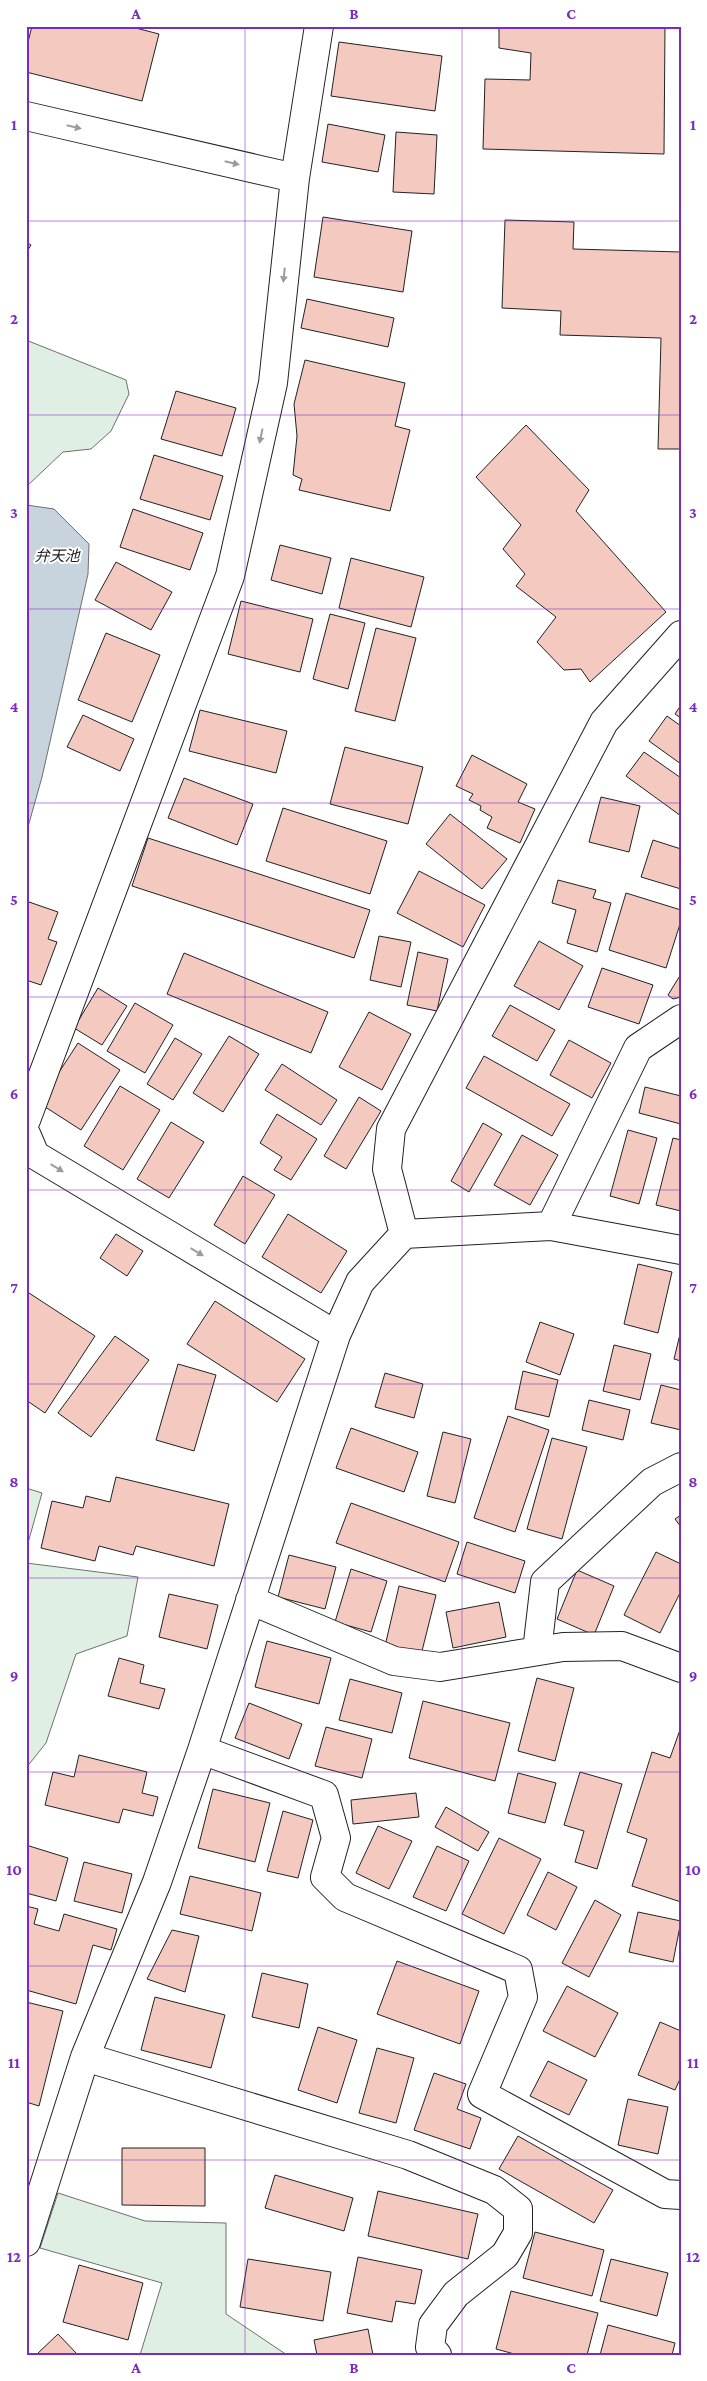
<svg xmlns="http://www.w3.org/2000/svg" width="707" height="2381" viewBox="0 0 707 2381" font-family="'Crimson Pro','Noto Sans JP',serif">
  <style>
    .green { fill: #e0efe3; stroke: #6f6f6f }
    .water { fill: #c7d3dd; stroke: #6f6f6f }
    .building { fill: #f3c9c0; stroke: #222 }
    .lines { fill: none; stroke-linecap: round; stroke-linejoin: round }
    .minor-casing { stroke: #222; stroke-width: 30 }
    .minor { stroke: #fff; stroke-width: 28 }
    .oneway { fill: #9c9c9c }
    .grid { fill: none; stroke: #7b2cbf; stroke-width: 1; stroke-opacity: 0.55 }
    .labels { text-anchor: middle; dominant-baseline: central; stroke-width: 4; stroke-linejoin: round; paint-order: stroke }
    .water-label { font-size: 15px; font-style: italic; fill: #222; stroke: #fff }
    .neatline { fill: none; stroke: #7b2cbf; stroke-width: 2 }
    .grid-label { font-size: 16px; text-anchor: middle; font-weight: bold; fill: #7b2cbf }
  </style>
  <rect width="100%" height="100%" fill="#fff"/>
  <path class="green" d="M26 340 126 380 129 394 111 431 91 449 63 452 26 487Z
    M26 1488 42 1493 26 1550Z
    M26 1563 138 1577 127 1636 76 1654 46 1743 26 1768Z
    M58 2193 145 2221 226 2223V2314L287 2355H140L162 2283 40 2248Z"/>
  <path class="water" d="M26 505 54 509 89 544 88 574 42 777 26 834Z"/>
  <path class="building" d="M32 26H128L159 34 142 101 26 72V50Z
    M499 26H665L664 154 483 149 485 79 530 80 531 53 499 48Z
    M339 42 442 56 435 111 331 96Z
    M328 124 385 135 378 172 322 162Z
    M396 132 437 135 434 194 393 192Z
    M323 217 412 231 403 292 314 277Z
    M505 220 574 222 573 249 681 252V449H658L661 338 560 335 561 311 502 308Z
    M26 242 31 245 26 253Z
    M307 299 394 318 388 347 301 328Z
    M305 360 405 383 395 426 410 430 390 511 299 490 302 479 293 475 297 436 294 404Z
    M176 391 236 408 222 456 161 439Z
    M526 425 589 490 576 511 666 612 590 682 581 669 564 670 537 642 556 617 516 586 525 574 503 549 521 525 476 477Z
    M154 455 223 476 210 520 140 499Z
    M133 509 203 533 190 570 120 547Z
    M280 545 331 558 322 594 271 580Z
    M351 558 424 577 411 627 339 608Z
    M116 562 172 592 151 630 95 600Z
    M241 601 313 619 300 672 228 654Z
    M330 614 365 623 348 689 313 679Z
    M376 628 416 638 395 721 355 711Z
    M106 633 160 655 132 722 78 700Z
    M681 705V718L675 714Z
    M200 710 287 731 276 773 189 751Z
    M83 715 134 739 120 771 67 747Z
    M667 716 681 726V764L649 741Z
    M345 747 423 767 408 824 330 804Z
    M644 752 681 778V816L626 776Z
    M472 755 527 784 518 802 535 809 520 843 487 828 492 817 480 810 481 806 469 800 473 794 456 786Z
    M184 778 253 804 237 845 168 818Z
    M601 797 640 806 629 852 589 842Z
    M283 808 387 841 370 894 266 861Z
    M450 814 507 859 482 889 426 844Z
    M148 838 370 910 354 958 132 886Z
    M653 840 681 849V889L641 877Z
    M419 871 485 905 463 947 397 913Z
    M558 880 596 890 593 898 611 903 597 952 567 943 576 910 552 903Z
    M626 893 681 910V921L666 968 609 950Z
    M29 902 58 912 48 939 57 942 41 985 26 980V908Z
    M379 936 411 942 401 987 370 980Z
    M539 941 583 966 559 1010 514 986Z
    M418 952 448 959 437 1011 407 1005Z
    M184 953 328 1012 311 1053 167 994Z
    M602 968 653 985 639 1024 588 1007Z
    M681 974V997L673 999 668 995Z
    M98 988 127 1006 102 1045 74 1028Z
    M135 1003 173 1025 145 1073 107 1051Z
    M510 1005 555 1030 537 1061 492 1036Z
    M369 1012 411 1034 382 1090 339 1067Z
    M229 1036 259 1054 223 1112 193 1093Z
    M175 1038 202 1054 173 1100 147 1084Z
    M569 1040 611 1063 592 1098 550 1075Z
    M78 1043 120 1070 81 1130 39 1103Z
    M484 1056 570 1104 552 1136 466 1088Z
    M282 1064 337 1100 321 1125 265 1090Z
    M120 1086 160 1110 123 1170 84 1146Z
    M645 1087 681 1096V1124L639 1113Z
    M359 1097 381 1111 346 1169 324 1156Z
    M277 1114 317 1139 291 1180 274 1170 282 1157 260 1143Z
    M171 1122 204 1142 169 1198 137 1179Z
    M483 1123 502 1134 469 1192 451 1181Z
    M628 1130 657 1138 639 1204 610 1196Z
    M522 1135 558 1155 530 1205 494 1185Z
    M673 1138 681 1140V1211L656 1205Z
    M243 1176 275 1195 245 1244 214 1225Z
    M288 1214 347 1251 321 1293 262 1257Z
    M116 1234 143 1251 127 1276 100 1258Z
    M638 1264 672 1272 658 1333 624 1324Z
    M29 1293 95 1336 45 1413 26 1400V1297Z
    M215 1301 305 1359 277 1402 187 1344Z
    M540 1322 574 1334 560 1375 526 1362Z
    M681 1330V1361L674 1359Z
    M115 1336 149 1360 91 1437 58 1413Z
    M614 1345 651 1354 640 1400 603 1391Z
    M178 1364 216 1375 194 1451 156 1440Z
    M523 1371 558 1380 549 1417 515 1409Z
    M385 1373 423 1384 414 1418 375 1407Z
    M661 1385 681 1390V1430L651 1423Z
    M589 1400 630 1410 623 1440 582 1430Z
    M508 1416 549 1430 515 1532 474 1518Z
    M351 1428 418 1452 404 1492 336 1468Z
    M443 1432 471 1439 455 1503 427 1496Z
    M552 1438 587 1447 562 1539 527 1529Z
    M116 1477 229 1504 214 1566 136 1546 133 1555 99 1546 95 1561 41 1548 52 1501 83 1508 86 1496 110 1502Z
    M351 1503 459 1542 445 1582 336 1543Z
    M681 1515V1527L675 1519Z
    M467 1542 525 1561 515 1593 457 1574Z
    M656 1552 681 1564V1591L660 1633 624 1615Z
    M289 1555 336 1567 325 1609 278 1597Z
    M351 1569 387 1581 371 1632 335 1622Z
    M577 1570 614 1586 594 1635 557 1619Z
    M399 1586 436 1595 421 1655 385 1646Z
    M169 1594 218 1605 207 1649 159 1637Z
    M499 1602 506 1637 453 1648 446 1612Z
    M267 1641 331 1658 319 1704 255 1687Z
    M119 1658 144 1665 140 1683 165 1689 159 1709 108 1696Z
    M537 1678 574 1688 555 1761 518 1751Z
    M350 1679 402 1693 392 1733 339 1720Z
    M423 1701 510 1723 495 1781 409 1758Z
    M249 1703 302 1724 289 1759 235 1738Z
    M326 1727 372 1739 362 1778 315 1766Z
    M681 1727V1902L632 1886 647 1839 627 1832 652 1752 670 1758Z
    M79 1755 147 1772 142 1793 158 1797 153 1816 123 1809 119 1823 45 1805 53 1772 74 1777Z
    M580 1772 622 1784 597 1869 575 1862 584 1831 564 1825Z
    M518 1773 556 1783 545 1823 508 1813Z
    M213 1789 270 1803 255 1862 198 1848Z
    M416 1793 419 1817 353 1824 351 1800Z
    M446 1807 489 1832 478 1851 435 1827Z
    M283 1811 313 1820 298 1878 267 1871Z
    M378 1826 412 1841 389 1889 356 1873Z
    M499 1838 541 1859 504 1934 462 1914Z
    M26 1845 68 1858 56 1901 26 1893Z
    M437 1846 469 1861 446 1911 413 1897Z
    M84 1862 132 1874 122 1913 74 1901Z
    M548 1872 577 1887 556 1930 527 1915Z
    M190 1876 261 1893 252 1931 180 1914Z
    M595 1900 621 1915 589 1977 562 1963Z
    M26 1906 38 1909 34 1924 59 1931 64 1914 117 1929 111 1950 93 1945 76 2004 26 1990Z
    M638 1912 681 1921 673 1962 629 1952Z
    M172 1930 199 1936 185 1992 147 1979Z
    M397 1961 479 1991 460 2044 377 2014Z
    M262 1973 308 1984 299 2028 252 2017Z
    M567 1986 618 2013 595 2057 543 2031Z
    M155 1997 225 2015 211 2068 141 2050Z
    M26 2002 63 2011 39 2106 26 2102Z
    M660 2022 681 2031V2077L675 2090 638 2075Z
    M318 2027 357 2040 337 2103 298 2090Z
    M377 2048 414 2058 396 2123 359 2113Z
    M548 2061 587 2080 569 2115 530 2096Z
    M434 2073 466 2084 457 2109 481 2118 470 2149 414 2130Z
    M628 2099 668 2107 658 2154 618 2145Z
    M518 2136 613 2190 594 2223 499 2169Z
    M122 2148H205V2206L122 2205Z
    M275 2175 353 2198 344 2231 265 2208Z
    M378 2191 478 2214 468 2259 368 2236Z
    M535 2232 604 2250 592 2296 523 2278Z
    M358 2257 422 2270 415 2304 396 2301 392 2322 347 2313Z
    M248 2259 331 2272 323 2321 240 2307Z
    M611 2259 668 2273 657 2316 600 2301Z
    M79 2265 143 2283 128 2340 63 2322Z
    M511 2291 598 2313 587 2355H518L496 2349Z
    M608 2325 675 2343 672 2355H600Z
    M368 2329 373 2355H317L314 2340Z
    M58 2334 78 2355H36Z"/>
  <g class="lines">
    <g class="minor-casing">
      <path id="minor" d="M26 116 295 178 273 383 230 576 26 1120
        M295 178 319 26
        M26 1134 35 1155 336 1335
        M551 1226 638 1048 681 1019
        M404 1234 387 1169 391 1129 604 722 681 635
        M250 1600 394 1661 440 1667 563 1647 622 1646 681 1668
        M537 1651 545 1582 652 1482 681 1467
        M202 1750 324 1795 336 1838 325 1877 345 1897 518 1970 523 1997 482 2094 665 2194 681 2195
        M85 2057 408 2155 494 2190 518 2209V2233L505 2255 456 2294 433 2325 430 2347 437 2355
        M26 2242 85 2057 157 1882 202 1750 336 1335 360 1282 404 1234 551 1226 681 1250"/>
    </g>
    <use href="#minor" class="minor"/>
  </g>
  <defs><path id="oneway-solid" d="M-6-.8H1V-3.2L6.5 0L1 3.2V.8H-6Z" transform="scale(1.25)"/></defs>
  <g class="oneway">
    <use href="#oneway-solid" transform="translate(74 127) rotate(13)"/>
    <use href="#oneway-solid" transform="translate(232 163) rotate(13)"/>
    <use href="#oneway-solid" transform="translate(284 275) rotate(96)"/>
    <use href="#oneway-solid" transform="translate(261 436) rotate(102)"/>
    <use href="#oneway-solid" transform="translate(57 1168) rotate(31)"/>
    <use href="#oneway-solid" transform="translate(197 1252) rotate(31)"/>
  </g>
  <path class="grid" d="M245 26V2355M462 26V2355M26 221H681M26 415H681M26 609H681M26 803H681M26 997H681M26 1190H681M26 1384H681M26 1578H681M26 1772H681M26 1966H681M26 2160H681"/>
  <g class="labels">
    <g class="water-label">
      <text x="57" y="556">弁天池</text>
    </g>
  </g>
  <rect width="707" height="2381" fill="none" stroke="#ffffff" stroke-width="55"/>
  <rect x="28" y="28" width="652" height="2326" class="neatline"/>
  <g class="grid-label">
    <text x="136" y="19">A</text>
    <text x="354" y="19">B</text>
    <text x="571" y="19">C</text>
    <text x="14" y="130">1</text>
    <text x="693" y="130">1</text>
    <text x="14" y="324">2</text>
    <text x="693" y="324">2</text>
    <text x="14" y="518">3</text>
    <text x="693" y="518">3</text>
    <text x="14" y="712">4</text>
    <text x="693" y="712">4</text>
    <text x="14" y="905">5</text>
    <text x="693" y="905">5</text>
    <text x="14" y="1099">6</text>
    <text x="693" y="1099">6</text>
    <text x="14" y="1293">7</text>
    <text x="693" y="1293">7</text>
    <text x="14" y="1487">8</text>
    <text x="693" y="1487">8</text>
    <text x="14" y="1681">9</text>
    <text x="693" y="1681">9</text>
    <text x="14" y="1875">10</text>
    <text x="693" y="1875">10</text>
    <text x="14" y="2068">11</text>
    <text x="693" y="2068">11</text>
    <text x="14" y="2262">12</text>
    <text x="693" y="2262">12</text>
    <text x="136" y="2373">A</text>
    <text x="354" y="2373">B</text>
    <text x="571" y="2373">C</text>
  </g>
</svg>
